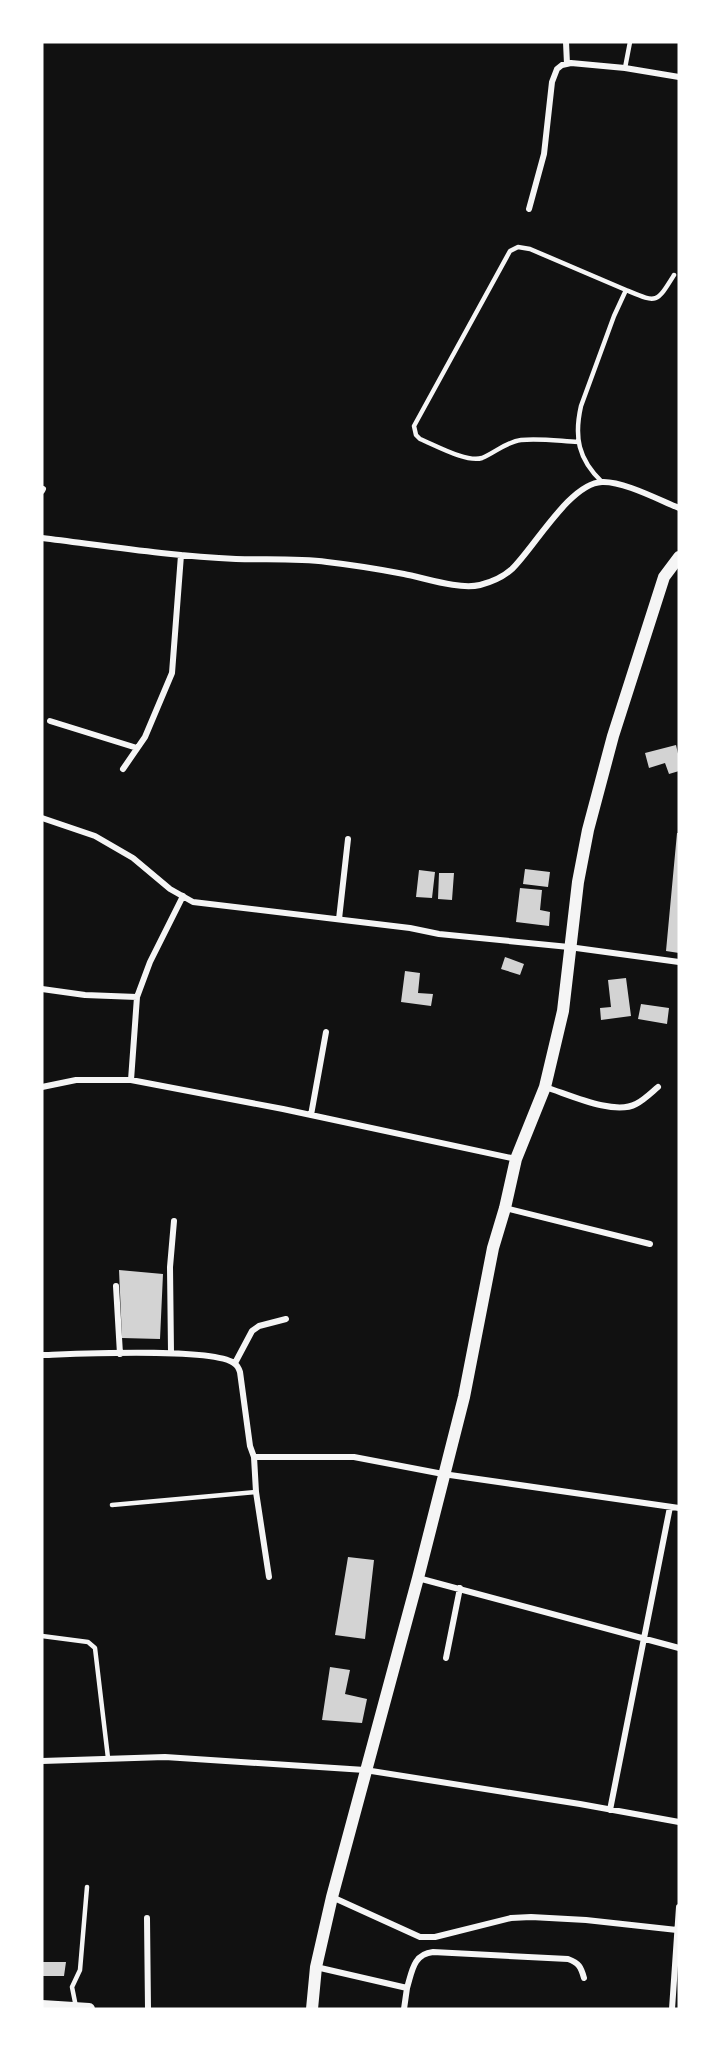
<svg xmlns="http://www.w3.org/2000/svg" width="721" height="2051" viewBox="0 0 721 2051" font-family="Inter,sans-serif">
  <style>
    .building { fill: #d3d3d3 }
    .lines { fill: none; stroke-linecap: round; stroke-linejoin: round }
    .service { stroke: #f5f5f5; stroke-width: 4.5 }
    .minor { stroke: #f5f5f5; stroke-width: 6 }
    .secondary { stroke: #f5f5f5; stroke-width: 12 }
  </style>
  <rect width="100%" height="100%" fill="#111"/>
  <path class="building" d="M676 745 679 758V771L669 774 665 763 649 768 645 753Z
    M677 833H679V953L666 951Z
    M525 869 550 872 548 887 523 884Z
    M419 870 435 872 432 898 416 897Z
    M439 873H454L452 900 438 899Z
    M520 888 542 890 540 910 550 912 549 926 516 922Z
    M505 957 524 964 520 975 501 969Z
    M405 971 420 973 418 993 433 994 431 1006 401 1002Z
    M626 978 631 1016 601 1020 600 1008 611 1007 608 980Z
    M641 1004 669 1008 667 1024 638 1019Z
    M119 1270 163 1274 160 1339 122 1338Z
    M348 1557 374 1560 365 1639 335 1635Z
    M330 1667 350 1670 345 1694 367 1699 362 1723 322 1720Z
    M42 1962H66L64 1976H42Z"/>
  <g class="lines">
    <path class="service" d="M625 68 630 42
      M578 442C559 441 539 438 521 440 506 442 496 452 482 458 467 463 435 445 420 439L416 435 414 426 510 251 518 247 530 249 626 290
      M602 482C578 459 574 437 581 406L614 316 626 290C657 303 656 304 674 275
      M112 1505 256 1492
      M42 1636 88 1642 95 1648 108 1758
      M76 2007 72 1987 80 1970 87 1887"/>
    <path class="minor" d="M566 42 567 64
      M529 209 544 154 552 82 557 69 562 65 571 63 625 68 679 77
      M42 491 43 489
      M42 538C107 546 171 556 236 559 267 560 297 558 327 562 353 565 378 569 404 574 425 578 459 590 480 585 492 582 503 577 512 569 534 548 570 483 602 482 623 481 659 500 679 508
      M50 721 137 748
      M123 769 145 737 172 673 181 555
      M42 818 95 836 133 858 170 889 193 902 410 928 439 934 569 947 679 962
      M339 919 348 839
      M42 989 85 995 137 997
      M131 1080 137 997 150 962 183 896
      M42 1087 76 1080H131L283 1109 516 1159
      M545 1087C568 1094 614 1116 636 1104 644 1100 652 1092 658 1087
      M311 1115 326 1032
      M505 1208 650 1244
      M116 1286 120 1354
      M171 1352 170 1267 174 1221
      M42 1355C73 1354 216 1347 235 1364 238 1366 239 1369 240 1372L250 1446 254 1457H354L443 1474 679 1508
      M235 1363 252 1331 259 1326 286 1319
      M254 1457 256 1492 269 1577
      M418 1578 679 1648
      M446 1658 460 1588
      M42 1761 165 1757 365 1770 580 1804 679 1822
      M610 1810 670 1507
      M332 1897 420 1937H435L511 1918 531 1917 586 1920 677 1930
      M147 1918 148 2009
      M316 1967 407 1988C412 1972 413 1954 433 1952L568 1959C579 1963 581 1967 584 1978
      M404 2009 407 1988
      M672 2009 679 1907"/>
    <path class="secondary" d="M42 2006 89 2009
      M312 2009 316 1967 332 1897 418 1578 464 1397 493 1248 505 1208 516 1159 545 1087 563 1011 578 882 588 830 613 736 664 577 679 557"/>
  </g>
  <rect width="721" height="2051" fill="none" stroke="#ffffff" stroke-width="87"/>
</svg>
